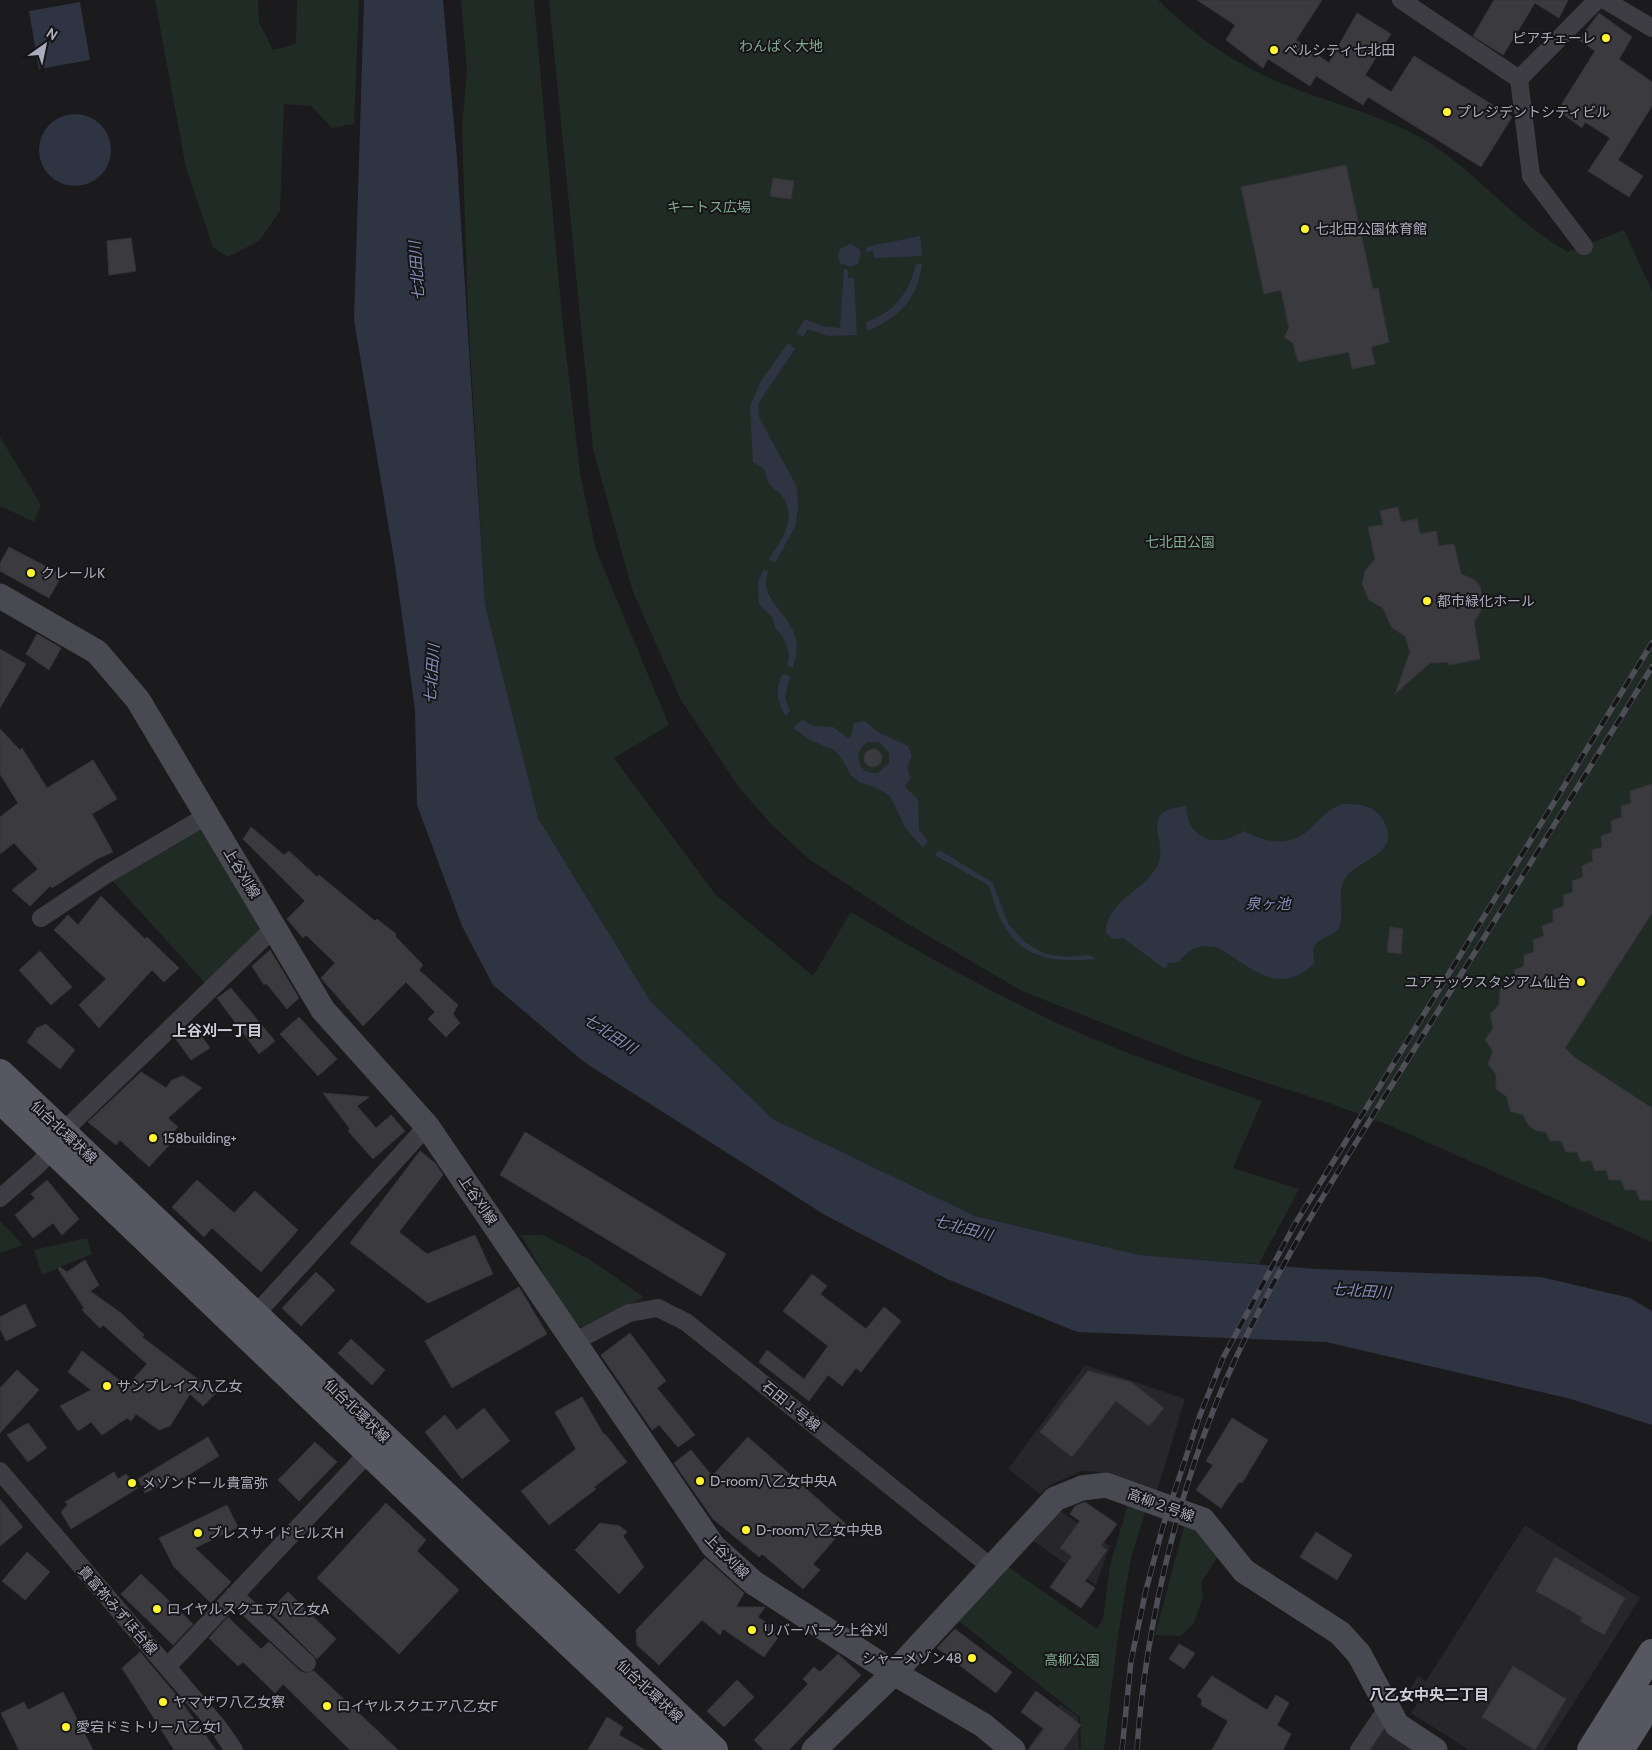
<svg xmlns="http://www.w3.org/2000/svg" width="1652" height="1750" viewBox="0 0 1652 1750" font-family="Cabin,'Noto Sans JP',sans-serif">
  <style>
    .built { fill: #27262a }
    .green { fill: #212b25 }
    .water { fill: #2f3442; fill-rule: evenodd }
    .building { fill: #3b3a3f; stroke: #353439 }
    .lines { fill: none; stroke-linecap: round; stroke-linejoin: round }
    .street { stroke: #3e3d44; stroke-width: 18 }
    .secondary { stroke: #494952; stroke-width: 25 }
    .primary { stroke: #575761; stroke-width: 28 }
    .rail-casing { stroke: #4e4e57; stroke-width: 5.5 }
    .rail { stroke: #161518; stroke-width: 4; stroke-dasharray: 11; stroke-linecap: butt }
    .poi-dot { fill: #fff630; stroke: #161518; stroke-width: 2 }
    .labels { text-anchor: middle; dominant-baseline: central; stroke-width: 4; stroke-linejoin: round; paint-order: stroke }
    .poi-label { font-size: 14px; fill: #acacbd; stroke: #161518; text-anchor: start }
    .park-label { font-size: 14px; fill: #82a990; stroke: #161518 }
    .street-label { font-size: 14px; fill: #acacbd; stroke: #161518 }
    .water-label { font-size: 15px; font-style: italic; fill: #818fba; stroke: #161518 }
    .neighbourhood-label { font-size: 15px; font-weight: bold; fill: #cecdd9; stroke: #161518 }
  </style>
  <rect width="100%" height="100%" fill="#1b1a1d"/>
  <path class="built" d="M1085 1365 1185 1399 1157 1491 1104 1472 1082 1471 1052 1484 1040 1494 1008 1469Z
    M1058 1509 1110 1546 1096 1585 1029 1538Z
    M1525 1525 1640 1598 1544 1750H1469L1411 1713 1421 1698 1409 1691 1418 1676 1426 1681Z
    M1060 1704 1078 1717 1079 1750H1034L1029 1746Z
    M1383 1725 1423 1750H1366Z"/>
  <path class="green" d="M155 0H258L259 22 273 50 296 44 297 0H359L354 124 332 128 311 106 284 104 280 211 259 241 228 257 213 247 186 168Z
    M461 0H534L562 317 580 473 596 550 669 725 614 758 715 894 813 976 851 912C919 952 987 990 1059 1024 1125 1054 1194 1077 1262 1101L1233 1168 1299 1189 1259 1264 1139 1255 975 1216 773 1119 651 1002 538 818 485 604 468 314 462 128 467 70Z
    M549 0H1158C1187 29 1222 55 1259 73 1313 100 1373 110 1425 140 1477 172 1514 222 1568 252L1624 230 1652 291V1242L1391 1126 1332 1104 1191 1058 1022 991 903 921 809 859 770 823 738 786 681 700 633 592 593 449Z
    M0 437 41 505 34 522 0 506Z
    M204 821 275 927 205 983 107 875Z
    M0 1221 23 1245 0 1253Z
    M521 1235H543L589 1259 644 1297 589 1328 573 1325Z
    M87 1238 92 1254 42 1275 34 1250Z
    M1128 1504 1146 1510 1131 1558 1118 1636 1104 1750H1081L1080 1717 955 1618 1004 1564 1097 1629 1103 1619 1110 1565Z
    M1186 1519 1218 1556 1201 1583 1203 1597 1194 1623 1181 1636 1155 1635Z"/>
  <path class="water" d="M364 0H443L457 159 485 604 538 818 651 1002 773 1119 975 1216 1139 1255 1316 1269 1541 1277 1630 1298 1652 1311V1425L1571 1399 1326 1342 1077 1332 947 1279 825 1215 584 1062 493 985 462 926 417 805 415 710 395 565 354 320Z
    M80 2 90 60 39 69 29 11Z
    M39 150a36 36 0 1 1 72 0a36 36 0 1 1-72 0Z
    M920 236 922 256 874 258 873 251 866 252V247Z
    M850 244 857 247 861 253 858 264 850 267 840 263 838 256 840 249Z
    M916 264H922C918 299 898 318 867 331L866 322C895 312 909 293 916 264Z
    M844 269 848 270V278H854L857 335 828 336 808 329 803 337 796 333 805 319 822 326 840 328Z
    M788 343 795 349 758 404 759 417 797 487 798 507 795 527 775 563 769 559C781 540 797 521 784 499 780 492 772 488 768 482 766 478 766 472 763 468L753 462 750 406 761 381Z
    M764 569 768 572C757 599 793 615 796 641 798 650 795 659 793 668L787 666 789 656 787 646 781 634 775 628 773 618 759 604 758 582Z
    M782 674 790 676 785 698 790 711 786 716C776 701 776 690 782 674Z
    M802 720 814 726 833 727 848 738 851 736 854 723 865 721 878 732 908 746 912 755 907 769 911 778 905 786 918 800 919 830 928 841 923 848 906 829 890 796 875 787 859 782 851 775 840 756 834 750 810 740 793 728ZM868 742H879L889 753V763L878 773C858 776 851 752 868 742Z
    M1344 804C1359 804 1375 805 1383 820 1403 856 1358 857 1345 879 1335 893 1346 912 1339 927 1332 941 1306 935 1315 963 1279 997 1253 969 1219 948 1202 943 1189 947 1179 962L1168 963 1165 969 1123 938 1114 939 1106 934C1105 901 1144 892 1157 866 1171 840 1134 812 1186 806 1188 841 1217 849 1244 831 1267 844 1293 847 1312 827 1323 816 1328 809 1344 804Z
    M939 850 992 882 1009 925 1025 942 1045 954 1067 957 1089 955 1096 959C1034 965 1005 949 990 888L986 884 935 855Z"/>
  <path class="building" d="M1197 0H1322L1296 40 1329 63 1357 13 1391 34 1365 75 1391 92 1414 56 1512 117 1481 167 1368 97 1363 105 1316 76 1310 86 1268 59 1263 68 1226 40 1235 25Z
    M1494 0H1568L1559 18 1535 3 1503 55 1473 36Z
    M1599 13 1632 37 1619 59 1652 82V106L1618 160 1643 176 1629 197 1588 171 1610 138 1585 122 1582 128 1558 110 1595 51 1579 40Z
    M1346 165 1373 289 1378 288 1389 342 1371 347 1375 364 1352 369 1349 352 1298 362 1293 343 1284 337 1289 328 1281 290 1264 294 1241 187Z
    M773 178 794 181 791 199 770 196Z
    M131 238 136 271 109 275 107 241Z
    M1398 507 1401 522 1417 519 1420 534 1436 531 1439 546 1454 544 1461 574 1475 580 1480 586 1484 603 1481 611 1474 622 1480 659 1449 665 1448 662 1430 663 1395 694 1410 652 1405 636 1392 628 1383 608 1369 600 1362 584 1365 571 1375 559 1368 527 1383 525 1380 511Z
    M9 547 62 575 49 598 0 571V563Z
    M37 634 61 648 49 670 26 654Z
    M0 649 26 664 0 708Z
    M0 729 20 750 22 748 47 788 93 760 117 799 92 814 113 852 97 859 52 888 50 886 30 906 12 890 38 869 14 843 0 854V817L18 803 0 774Z
    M864 758a9 9 0 1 1 18 0a9 9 0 1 1-18 0Z
    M1652 784V913L1565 1048 1574 1057 1652 1108V1200H1640L1636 1190H1625L1621 1180H1609L1606 1170 1595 1171 1591 1160 1581 1162 1577 1152H1566L1561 1141H1550L1546 1132 1537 1131 1529 1126 1523 1115 1510 1111 1507 1097 1496 1089V1074L1488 1064 1493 1051 1485 1040 1493 1028 1490 1014 1499 1005 1500 990 1505 984 1515 981 1514 970 1524 966V955L1534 952 1533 940 1544 936 1542 926 1553 922V910L1564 906 1563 895 1573 892 1572 881 1583 877 1582 866 1593 861 1592 850 1602 847 1601 836 1612 832 1611 821 1622 817 1621 806 1631 803 1630 791Z
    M251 827 284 855 289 851 317 877 319 875 375 921 377 919 396 934 395 936 423 965 419 970 458 1005 453 1014 460 1023 446 1037 428 1019 435 1012 406 982 363 1026 321 978 335 963 306 935 303 938 287 919 305 901 243 839Z
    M101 896 145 939 147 937 179 968 164 982 152 970 99 1028 79 1005 106 979 54 930 68 915 78 925Z
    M1390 927 1403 929 1401 954 1387 952Z
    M270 950 299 998 287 1009 266 983 264 985 252 966Z
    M40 951 72 987 51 1005 19 970Z
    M231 988 275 1041 259 1054 217 998Z
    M299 1017 337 1059 318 1076 280 1034Z
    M192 1023 210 1048 191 1060 175 1038Z
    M46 1024 75 1050 60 1069 27 1042 37 1028Z
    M141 1072 166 1088 172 1080 183 1076 202 1088 168 1118 178 1127 169 1136 173 1141 149 1167 120 1140 116 1145 88 1122Z
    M323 1093 369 1097 357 1106 376 1128 391 1115 405 1131 373 1159 348 1131 350 1129Z
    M525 1132 726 1254 701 1296 500 1175Z
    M420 1151 435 1163 443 1175 399 1232 427 1254 475 1235 493 1274 428 1303 350 1243Z
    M47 1180 79 1219 62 1235 53 1223 33 1238 15 1215 35 1198 31 1194Z
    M197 1180 234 1213 255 1191 298 1230 261 1272 212 1228 204 1237 172 1207Z
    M85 1260 99 1285 90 1291 121 1313 144 1335 142 1337 216 1393 203 1406 190 1394 170 1426 159 1430 136 1414 131 1421 127 1418 102 1435 91 1422 78 1431 60 1406 91 1390 68 1372 82 1351 127 1386 147 1364 103 1325 100 1328 82 1310 84 1308 58 1269 60 1267 67 1272Z
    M316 1272 335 1290 301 1326 282 1308Z
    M812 1274 827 1286 820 1294 866 1329 884 1307 901 1321 861 1372 856 1368 842 1386 828 1375 809 1401 759 1362 767 1350 804 1379 828 1346 783 1311Z
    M519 1287 547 1334 452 1388 425 1341Z
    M25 1304 36 1326 6 1341 0 1329V1317Z
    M630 1333 666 1381 657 1388 695 1435 678 1447 659 1425 652 1430 601 1355Z
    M351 1339 385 1370 372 1385 338 1353Z
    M17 1370 39 1390 0 1433V1388Z
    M1088 1371 1131 1382 1164 1408 1149 1426 1116 1401 1072 1457 1040 1432Z
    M582 1397 604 1435 605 1434 627 1462 594 1487 596 1489 549 1525 521 1491 576 1449 555 1412Z
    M484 1408 510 1441 462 1479 425 1432 445 1415 457 1430Z
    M1232 1418 1268 1440 1242 1483 1239 1482 1221 1508 1196 1490 1213 1465 1206 1461Z
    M28 1423 47 1448 28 1462 7 1435Z
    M208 1437 219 1456 177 1482 176 1478 145 1493 138 1479Z
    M748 1437 847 1525 813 1564 820 1570 803 1589 762 1554 759 1557 713 1519 674 1463 691 1450 712 1476Z
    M315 1442 337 1462 299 1501 278 1480Z
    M114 1472 118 1479 126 1474 138 1488 71 1529 61 1512 68 1504 65 1502Z
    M0 1499 23 1527 0 1546Z
    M1085 1502 1117 1524 1101 1546 1107 1550 1085 1581 1095 1588 1081 1608 1050 1587 1072 1556 1060 1548 1080 1521 1070 1514 1075 1506Z
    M386 1503 426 1540 417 1551 459 1590 399 1654 317 1578Z
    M227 1505 238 1527 195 1548 231 1582 211 1603 174 1567 159 1538Z
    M600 1523 620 1526 627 1532 623 1536 644 1567 619 1594 575 1550Z
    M1316 1532 1352 1555 1337 1580 1300 1557Z
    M27 1552 50 1572 25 1600 2 1581Z
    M1555 1557 1625 1598 1604 1635 1580 1621 1582 1617 1536 1591Z
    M705 1558 744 1593 736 1607H765L758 1617 775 1629 773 1633 779 1636 764 1657 723 1629 720 1635 702 1620 659 1665 637 1645 636 1630Z
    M141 1574 193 1624 173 1645 121 1594Z
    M288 1592 336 1639 317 1659 269 1611Z
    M228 1617 261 1649 269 1642 300 1671 305 1673 314 1671 398 1750H350L283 1684 275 1693 243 1662 238 1666 209 1638Z
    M955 1629 1012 1672 996 1693 937 1648Z
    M1179 1644 1195 1653 1184 1669 1169 1659Z
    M140 1652 178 1697 216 1750H174L122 1668Z
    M838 1654 861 1675 789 1750H764L754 1740 808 1684 803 1679 814 1667 820 1672Z
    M1513 1666 1566 1699 1535 1750 1482 1717Z
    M1212 1676 1267 1710 1276 1695 1289 1703 1277 1725 1291 1734 1283 1750H1212L1228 1721 1201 1705 1202 1700 1197 1696Z
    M737 1680 754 1697 724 1727 707 1711Z
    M1036 1691 1081 1725 1063 1750H1028L1044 1729 1021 1712Z
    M63 1692 93 1750H19L1 1713 24 1702 28 1710Z
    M607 1717 623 1727 619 1735 645 1750H588Z"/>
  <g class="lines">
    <path class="street" d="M1401 0 1519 79
      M1605 0 1652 28
      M1584 246 1531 176 1519 79 1597 0
      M41 918 107 874 208 815
      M0 1198 40 1163 74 1121 275 927
      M256 1314 427 1126
      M574 1342 629 1313 658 1308 686 1322 991 1567
      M0 1471 219 1728 234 1750
      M234 1595 307 1663
      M167 1667 369 1452
      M1359 1750 1388 1707"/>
    <path class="secondary" d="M0 596 97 652 138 700 323 1010 427 1126 713 1546 754 1583 894 1673 983 1725 1013 1750
      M814 1750 894 1673 1055 1499 1082 1488 1106 1485 1203 1520 1244 1571 1340 1633 1359 1654 1397 1725 1435 1750"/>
    <path class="primary" d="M0 1073 714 1750
      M0 1099 500 1578 683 1750
      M1591 1750 1652 1653
      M1620 1750 1652 1699"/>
    <g class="rail-casing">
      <path id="rail" d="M1122 1750 1131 1661 1146 1590 1163 1526 1200 1415 1223 1358 1295 1224 1652 643
        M1137 1750C1145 1625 1181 1476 1234 1362 1286 1249 1355 1145 1420 1040 1498 916 1575 792 1652 667"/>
    </g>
    <use href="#rail" class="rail"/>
  </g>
  <g class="poi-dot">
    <circle cx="1606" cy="38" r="5"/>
    <circle cx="1274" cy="50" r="5"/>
    <circle cx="1447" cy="112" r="5"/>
    <circle cx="1305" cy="229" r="5"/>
    <circle cx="31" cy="573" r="5"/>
    <circle cx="1427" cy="601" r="5"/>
    <circle cx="1581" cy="982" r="5"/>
    <circle cx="153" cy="1138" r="5"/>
    <circle cx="107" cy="1386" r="5"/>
    <circle cx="700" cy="1481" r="5"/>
    <circle cx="132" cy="1483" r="5"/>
    <circle cx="746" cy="1530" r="5"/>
    <circle cx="198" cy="1533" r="5"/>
    <circle cx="157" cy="1609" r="5"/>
    <circle cx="752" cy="1630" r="5"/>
    <circle cx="972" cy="1658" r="5"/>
    <circle cx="163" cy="1702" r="5"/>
    <circle cx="327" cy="1706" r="5"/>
    <circle cx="66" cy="1727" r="5"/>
  </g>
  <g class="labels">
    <g class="poi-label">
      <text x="1596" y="38" text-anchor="end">ピアチェーレ</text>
      <text x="1284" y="50">ベルシティ七北田</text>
      <text x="1457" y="112">プレジデントシティビル</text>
      <text x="1315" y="229">七北田公園体育館</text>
      <text x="41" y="573">クレールK</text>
      <text x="1437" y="601">都市緑化ホール</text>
      <text x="1571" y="982" text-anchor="end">ユアテックスタジアム仙台</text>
      <text x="163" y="1138">158building+</text>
      <text x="117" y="1386">サンプレイス八乙女</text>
      <text x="710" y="1481">D-room八乙女中央A</text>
      <text x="142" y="1483">メゾンドール貴富弥</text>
      <text x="756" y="1530">D-room八乙女中央B</text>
      <text x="208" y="1533">ブレスサイドヒルズH</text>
      <text x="167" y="1609">ロイヤルスクエア八乙女A</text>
      <text x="762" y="1630">リバーパーク上谷刈</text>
      <text x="962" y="1658" text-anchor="end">シャーメゾン48</text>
      <text x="173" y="1702">ヤマザワ八乙女寮</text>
      <text x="337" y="1706">ロイヤルスクエア八乙女F</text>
      <text x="76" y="1727">愛宕ドミトリー八乙女1</text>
    </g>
    <g class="park-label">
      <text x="781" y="46">わんぱく大地</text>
      <text x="709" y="207">キートス広場</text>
      <text x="1180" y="542">七北田公園</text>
      <text x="1072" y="1660">高柳公園</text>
    </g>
    <g class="street-label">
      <text transform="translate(242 873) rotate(59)">上谷刈線</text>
      <text transform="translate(64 1132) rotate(43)">仙台北環状線</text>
      <text transform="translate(478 1200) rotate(56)">上谷刈線</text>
      <text transform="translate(791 1406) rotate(39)">石田１号線</text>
      <text transform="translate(357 1411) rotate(44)">仙台北環状線</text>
      <text transform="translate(1161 1505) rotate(20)">高柳２号線</text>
      <text transform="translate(727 1556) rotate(46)">上谷刈線</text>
      <text transform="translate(118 1610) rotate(49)">貴富祢みずほ台線</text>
      <text transform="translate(650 1691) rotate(43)">仙台北環状線</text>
    </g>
    <g class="water-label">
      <text transform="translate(417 271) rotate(-94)">七北田川</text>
      <text transform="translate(432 674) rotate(-86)">七北田川</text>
      <text x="1268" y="904">泉ヶ池</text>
      <text transform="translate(610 1034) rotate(33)">七北田川</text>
      <text transform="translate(963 1228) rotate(15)">七北田川</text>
      <text transform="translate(1361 1291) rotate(4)">七北田川</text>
    </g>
    <g class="neighbourhood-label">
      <text x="217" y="1031">上谷刈一丁目</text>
      <text x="1429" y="1695">八乙女中央二丁目</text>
    </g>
  </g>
  <g transform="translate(45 45) rotate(33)" stroke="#161518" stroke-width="4" paint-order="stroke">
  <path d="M0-4L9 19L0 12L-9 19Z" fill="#acacbd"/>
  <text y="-8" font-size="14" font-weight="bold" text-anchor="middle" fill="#acacbd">N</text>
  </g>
</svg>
